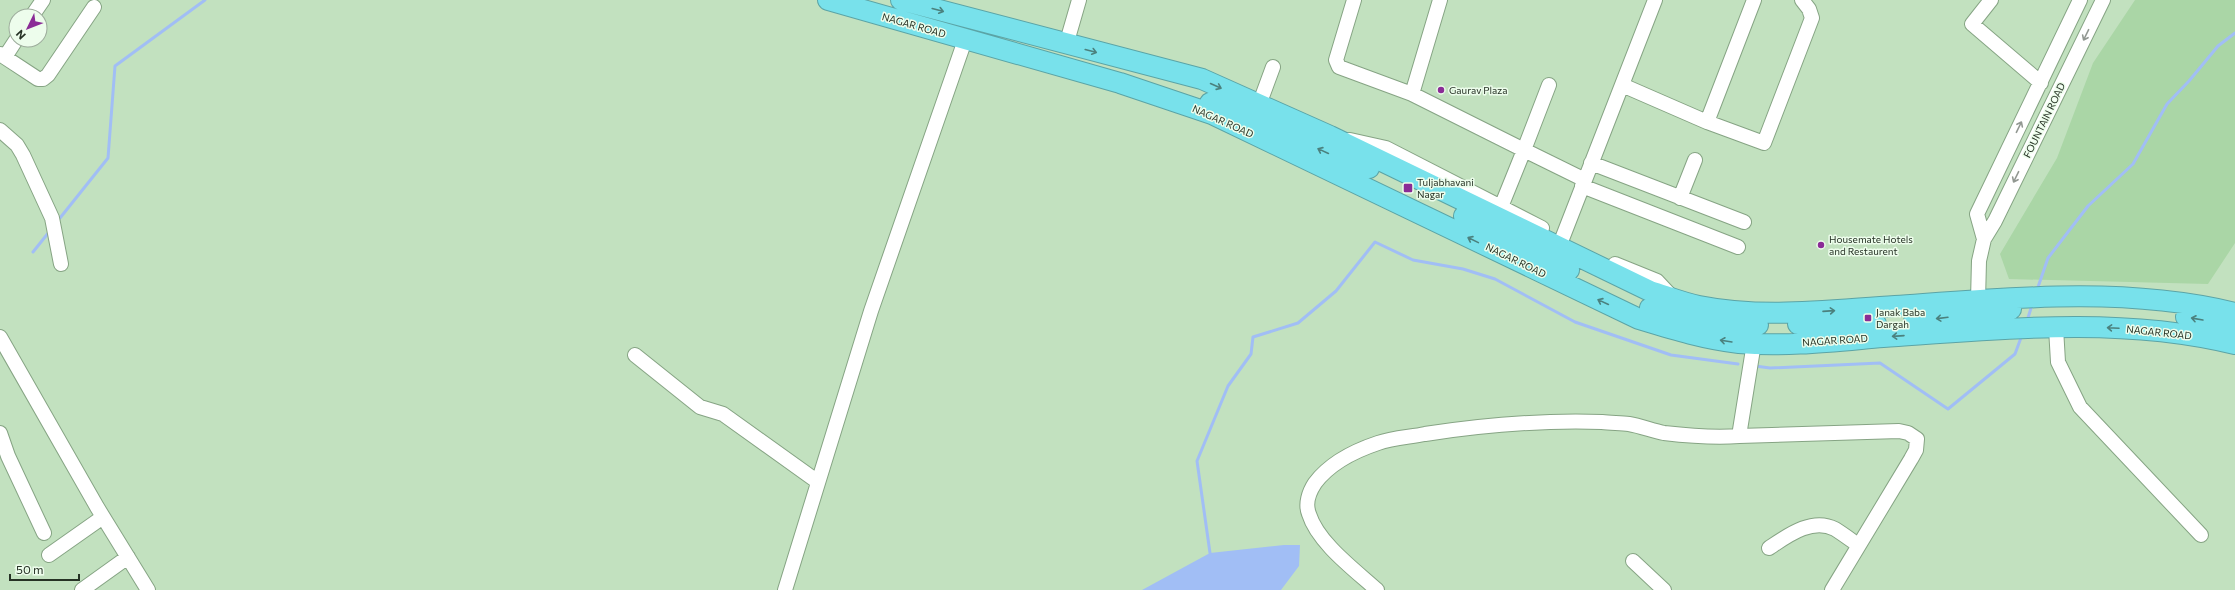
<svg xmlns="http://www.w3.org/2000/svg" width="2235" height="590" viewBox="0 0 2235 590" font-family="Commissioner,sans-serif">
  <style>
    .green { fill: #aad6a6 }
    .water { fill: #a1bef5 }
    .lines { fill: none; stroke-linecap: round; stroke-linejoin: round }
    .stream { stroke: #a1bef5; stroke-width: 3 }
    .minor-casing { stroke: #86a484; stroke-width: 16 }
    .highway-casing { stroke: #5ba4a6; stroke-width: 22 }
    .minor { stroke: #fff; stroke-width: 14 }
    .highway { stroke: #78e1eb; stroke-width: 20 }
    .oneway { stroke: #4b817e }
    .oneway2 { stroke: #929892 }
    .poi-dot { fill: #8a2c96; stroke: #edfdec; stroke-width: 1.5 }
    .labels { text-anchor: middle; dominant-baseline: central; stroke-width: 3; stroke-linejoin: round; paint-order: stroke }
    .street-label { font-size: 10px; fill: #263225; stroke: #edfdec }
    .poi-label { font-size: 10px; fill: #263225; stroke: #edfdec; text-anchor: start }
  </style>
  <rect width="100%" height="100%" fill="#c2e1bf"/>
  <path class="green" d="M2135 0H2235V243L2208 284 2009 279 2000 254 2057 158 2093 63Z"/>
  <path class="water" d="M1284 545H1300L1299 566 1281 590H1142L1210 553Z"/>
  <g class="lines">
    <path class="stream" d="M60 218 108 158 115 66 205 0
      M33 252 49 232
      M2037 290 2048 258 2088 206 2133 164 2167 104 2189 81 2218 46 2235 33
      M2027 321 2032 305
      M1755 366 1770 368 1880 363 1948 409 2015 354 2022 335
      M1210 553 1197 461 1228 386 1251 354 1253 337 1298 323 1336 291 1375 242 1413 260 1463 269 1495 279 1575 322 1671 355 1738 364"/>
    <g class="minor-casing">
      <path id="minor" d="M1354 0 1336 60 1339 67 1412 94 1524 150 1501 207
        M1754 0 1707 122 1764 143 1812 18 1809 9 1802 0
        M1991 0 1972 24 2041 83
        M32 16 43 0
        M1066 45 1079 0
        M0 54 38 79H43L48 75 94 7
        M5 57 16 40
        M1549 85 1524 150 1585 180
        M1622 85 1707 122
        M1412 94 1440 0
        M1259 105 1273 67
        M0 130 17 145 23 155 52 218 61 264
        M1350 140 1386 148 1542 228
        M1591 163 1744 222
        M1582 186 1738 247
        M1680 198 1695 160
        M1562 239 1655 0
        M1984 239 1977 214 2080 0
        M1615 264 1657 281 1672 297
        M1978 300 1979 261 1984 239 1995 221 2103 0
        M2056 328 2058 362 2080 407 2201 535
        M0 337 97 507 148 590
        M635 355 700 407 723 414 818 482
        M0 433 8 456 44 533
        M1739 436 1899 431 1908 433 1917 439 1916 450 1911 459 1832 590
        M1769 548C1787 536 1812 517 1835 529 1843 534 1851 540 1858 545
        M49 555 103 517
        M1633 561 1664 590
        M82 590 128 557
        M785 590 871 311 965 40
        M1377 590C1355 570 1318 543 1309 514 1305 504 1309 492 1315 483 1330 463 1354 451 1378 443 1392 438 1410 437 1425 434 1483 425 1543 420 1602 422 1611 423 1621 423 1629 424 1641 426 1653 431 1664 433 1690 436 1714 438 1739 436L1754 343"/>
    </g>
    <g class="highway-casing">
      <path id="highway" d="M828 0 1120 83 1212 114 1639 319C1672 329 1704 339 1739 343 1787 347 1836 341 1883 337 1999 329 2121 316 2235 344
        M901 0 1202 79 1330 136 1650 291C1666 296 1683 303 1699 306 1764 319 1830 310 1895 306 2007 298 2125 286 2235 313
        M1210 103 1216 101 1333 155 1369 168
        M1464 216 1569 270
        M1650 308C1686 319 1720 325 1758 325
        M2186 317 2235 328
        M1914 321 2011 309
        M1798 324 1816 323 1835 326 1876 324"/>
    </g>
    <use href="#minor" class="minor"/>
    <use href="#highway" class="highway"/>
  </g>
  <defs><path id="oneway-shaft" d="M-6 0H5M1.5-3L5.5 0L1.5 3" fill="none" stroke-width="1.6" stroke-linecap="round" stroke-linejoin="round"/></defs>
  <g class="oneway">
    <use href="#oneway-shaft" transform="translate(938 10) rotate(15)"/>
    <use href="#oneway-shaft" transform="translate(1091 51) rotate(15)"/>
    <use href="#oneway-shaft" transform="translate(1216 86) rotate(24)"/>
    <use href="#oneway-shaft" transform="translate(1323 151) rotate(-155)"/>
    <use href="#oneway-shaft" transform="translate(1473 240) rotate(-154)"/>
    <use href="#oneway-shaft" transform="translate(1603 302) rotate(-155)"/>
    <use href="#oneway-shaft" transform="translate(1829 311) rotate(-4)"/>
    <use href="#oneway-shaft" transform="translate(1942 318) rotate(173)"/>
    <use href="#oneway-shaft" transform="translate(2197 319) rotate(-170)"/>
    <use href="#oneway-shaft" transform="translate(2113 328) rotate(-177)"/>
    <use href="#oneway-shaft" transform="translate(1898 336) rotate(176)"/>
    <use href="#oneway-shaft" transform="translate(1726 341) rotate(-171)"/>
  </g>
  <g class="oneway2">
    <use href="#oneway-shaft" transform="translate(2086 35) rotate(116)"/>
    <use href="#oneway-shaft" transform="translate(2019 127) rotate(-64)"/>
    <use href="#oneway-shaft" transform="translate(2016 177) rotate(116)"/>
  </g>
  <g class="poi-dot">
    <circle cx="1441" cy="90" r="4"/>
    <rect x="1403" y="183" width="10" height="10" rx="2"/>
    <circle cx="1821" cy="245" r="4"/>
    <rect x="1864" y="314" width="8" height="8" rx="2"/>
  </g>
  <g class="labels">
    <g class="street-label">
      <text transform="translate(914 25) rotate(16)">NAGAR ROAD</text>
      <text transform="translate(2044 120) rotate(-64)">FOUNTAIN ROAD</text>
      <text transform="translate(1223 121) rotate(24)">NAGAR ROAD</text>
      <text transform="translate(1516 260) rotate(26)">NAGAR ROAD</text>
      <text transform="translate(2159 332) rotate(6)">NAGAR ROAD</text>
      <text transform="translate(1835 340) rotate(-4)">NAGAR ROAD</text>
    </g>
    <g class="poi-label">
      <text x="1449" y="90">Gaurav Plaza</text>
      <text x="1417" y="182">Tuljabhavani<tspan x="1417" dy="12">Nagar</tspan></text>
      <text x="1829" y="239">Housemate Hotels<tspan x="1829" dy="12">and Restaurent</tspan></text>
      <text x="1876" y="312">Janak Baba<tspan x="1876" dy="12">Dargah</tspan></text>
    </g>
  </g>
  <g transform="translate(28 28) rotate(227)"><circle r="19" fill="#edfdec" stroke="#9dac9c"/>
  <path d="M0-3L7 15L0 10L-7 15Z" fill="#8a2c96"/>
  <text y="-6" font-size="11" font-weight="bold" text-anchor="middle" fill="#263225">N</text>
  </g>
  <path d="M10 574v6h69v-6" fill="none" stroke="#263225" stroke-width="2"/>
  <text x="16" y="574" font-size="12" fill="#263225" stroke="#edfdec" stroke-width="3" paint-order="stroke">50 m</text>
</svg>
